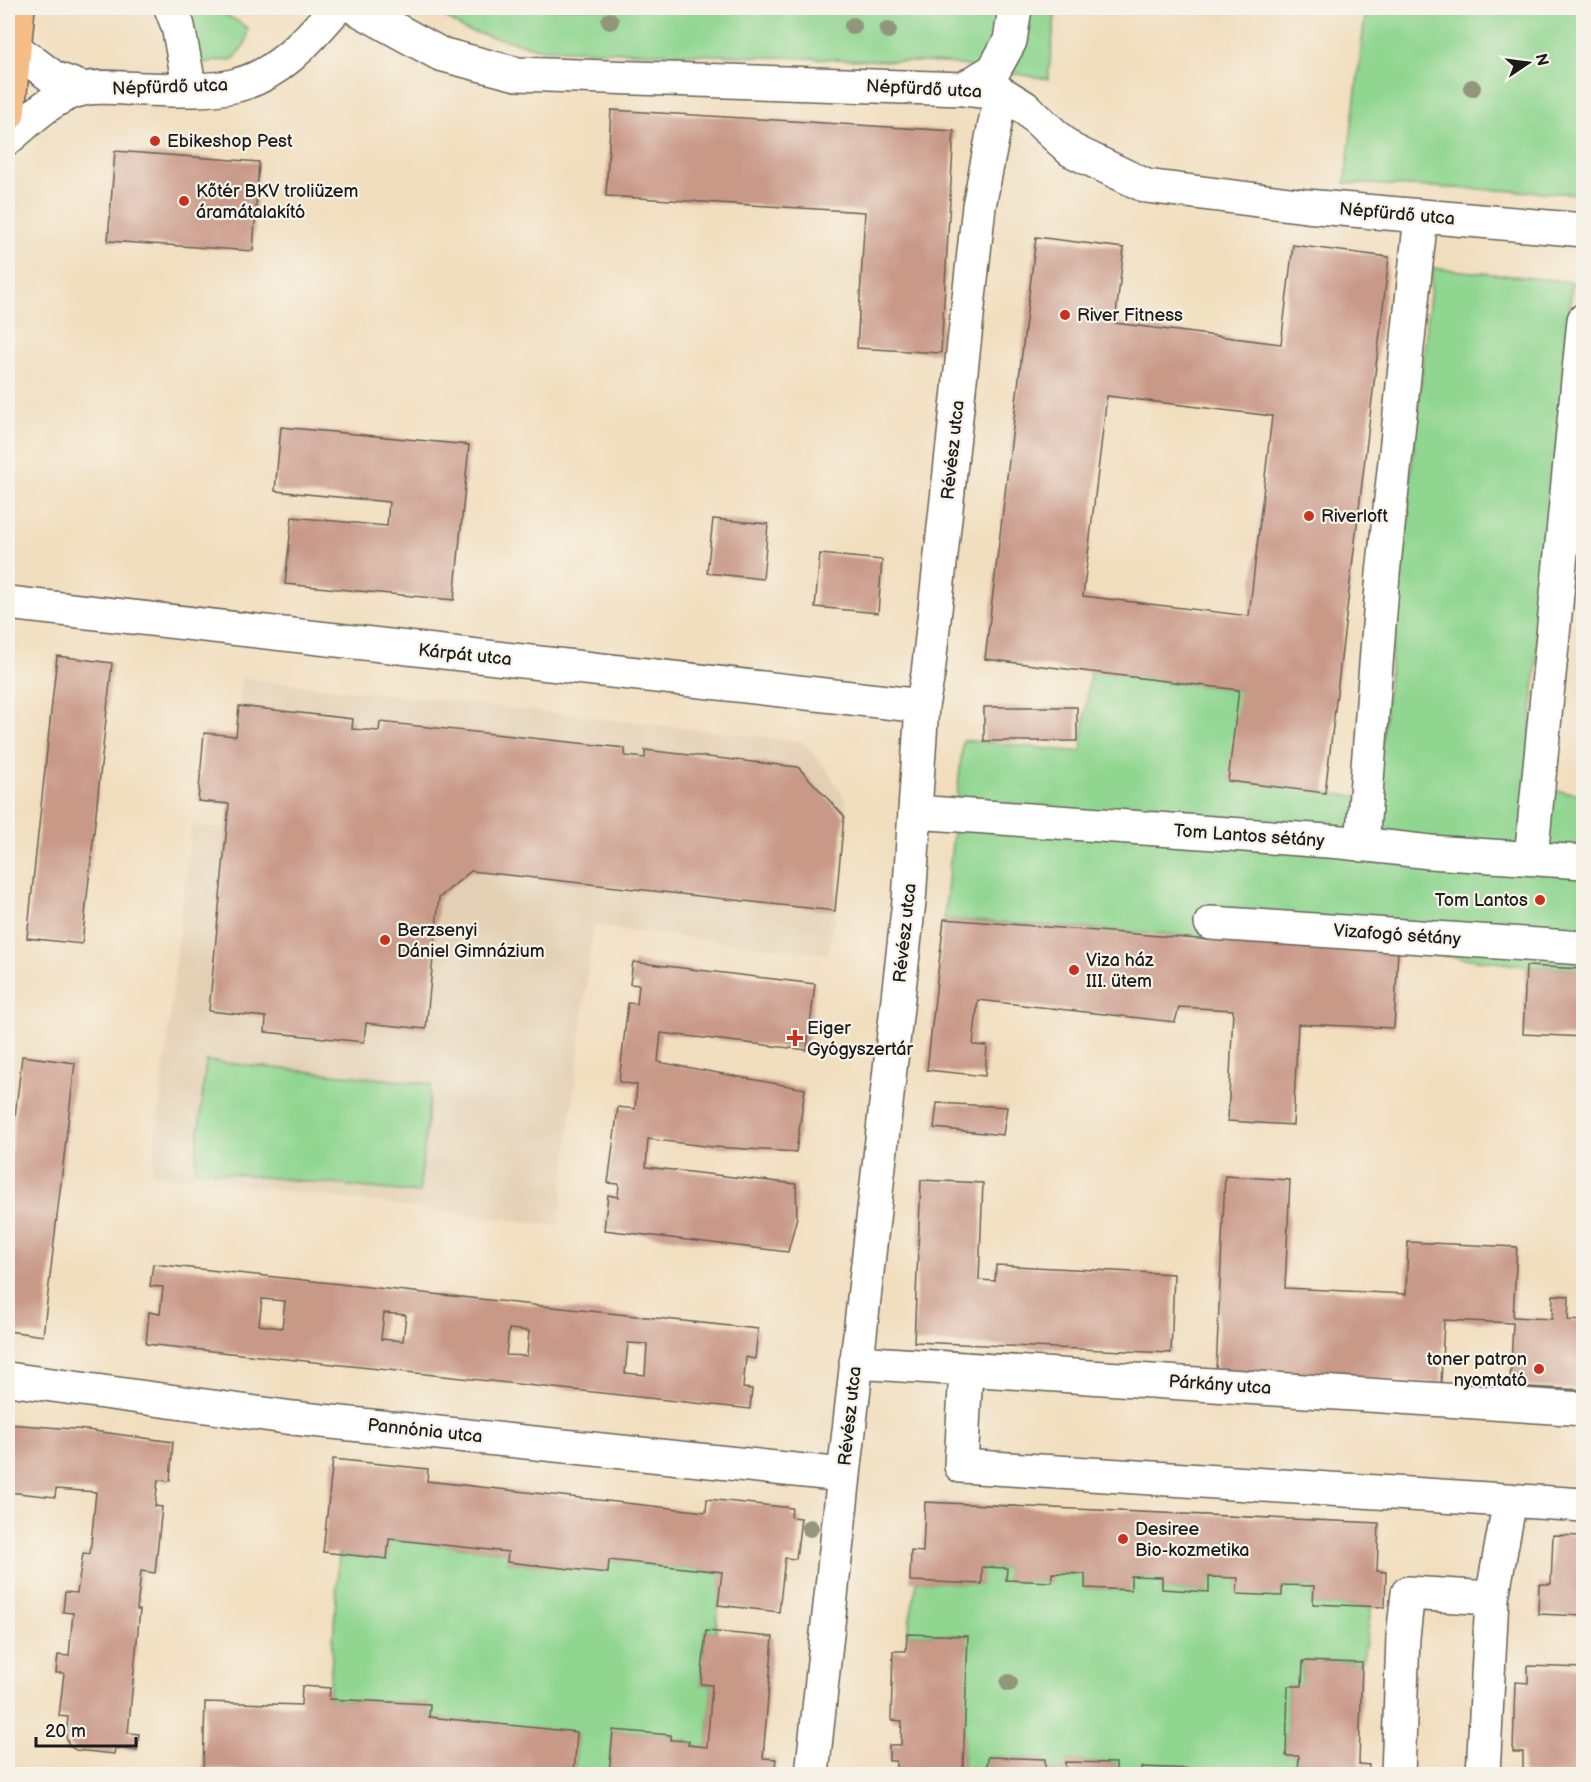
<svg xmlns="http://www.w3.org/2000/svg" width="1591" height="1782" viewBox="0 0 1591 1782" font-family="'Balsamiq Sans',sans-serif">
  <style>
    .built { fill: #e3d0b4 }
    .green { fill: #90d690; stroke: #567956; stroke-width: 1.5 }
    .building { fill: #c99988; fill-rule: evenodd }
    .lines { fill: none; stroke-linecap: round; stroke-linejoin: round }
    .minor-casing { stroke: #676055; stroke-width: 36 }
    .major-casing { stroke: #676055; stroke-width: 36 }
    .minor { stroke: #fff; stroke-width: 33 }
    .major { stroke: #f6be87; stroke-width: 33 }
    .tree { fill: #92977b }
    .poi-dot { fill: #c8321e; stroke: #f7f3e8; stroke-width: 2 }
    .labels { text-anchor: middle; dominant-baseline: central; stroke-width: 4.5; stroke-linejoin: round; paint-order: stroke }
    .street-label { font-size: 18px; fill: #1c1c1c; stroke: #f7f3e8 }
    .poi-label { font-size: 18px; fill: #1c1c1c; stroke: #f7f3e8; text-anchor: start }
  </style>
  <rect width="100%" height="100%" fill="#f7f3e8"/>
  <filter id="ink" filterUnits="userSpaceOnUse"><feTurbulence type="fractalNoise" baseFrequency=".0167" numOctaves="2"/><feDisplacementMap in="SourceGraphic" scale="12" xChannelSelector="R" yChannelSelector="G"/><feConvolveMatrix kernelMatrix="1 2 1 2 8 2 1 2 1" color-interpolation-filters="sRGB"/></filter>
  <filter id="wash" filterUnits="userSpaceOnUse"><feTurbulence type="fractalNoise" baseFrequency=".008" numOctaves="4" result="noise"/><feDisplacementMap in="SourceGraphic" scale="24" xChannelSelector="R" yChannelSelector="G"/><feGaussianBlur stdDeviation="1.35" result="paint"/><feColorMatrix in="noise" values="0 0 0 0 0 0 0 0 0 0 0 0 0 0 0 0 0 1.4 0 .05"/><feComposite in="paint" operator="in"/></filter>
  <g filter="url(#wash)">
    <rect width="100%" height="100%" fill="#f1debe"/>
    <path class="built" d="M242 678 802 741 826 768 846 800 835 917 828 954 593 926 559 1226 152 1174 191 826 226 828 229 804 198 801 204 733 236 736Z"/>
    <path class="green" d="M188 8H215L248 28 246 42 234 59 185 65Z
      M432 8H1056L1048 79 947 63 542 49 465 30Z
      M1366 8H1583V194L1345 183Z
      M1433 268 1572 282 1525 787 1583 794V969L1526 966 1398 950 944 919 963 740 1081 752 1090 671 1239 690 1325 793 1376 798Z
      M206 1061 431 1084 419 1193 195 1170Z
      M389 1539 508 1552 507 1562 608 1572 609 1560 722 1572 716 1632 705 1631 701 1684 712 1685 707 1747 688 1745V1741L671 1740V1735L613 1730 609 1774H574L577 1733 429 1717V1704L329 1699 339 1554 387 1559Z
      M982 1567 1007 1568V1580L1051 1582 1052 1573 1085 1574V1588L1130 1590 1131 1576 1162 1577V1589L1208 1592 1209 1577 1238 1578 1237 1593 1282 1585 1314 1586 1313 1604 1372 1607 1362 1663 1303 1661 1302 1686H1288L1286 1755 1299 1756 1298 1774 1218 1772V1774H1194V1769L1141 1767 1140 1774H1116V1763L1066 1762 1065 1771 1045 1770 1044 1759 988 1757 987 1769 963 1768 967 1636 907 1634 917 1581 981 1584Z"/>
    <g id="blocks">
      <path class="building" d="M611 110 954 131 941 353 857 348 865 212 606 196Z
        M115 151 259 162 253 251 108 241Z
        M1036 237 1124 248 1115 323 1281 344 1293 245 1389 257 1325 793 1228 781 1239 690 985 659ZM1107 396 1272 416 1249 616 1083 596Z
        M281 427 469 445 454 600 285 584 292 517 387 526 389 502 275 491Z
        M713 519 768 524 763 579 707 573Z
        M820 554 882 560 878 613 815 607Z
        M57 656 112 663 82 944 27 938Z
        M239 706 353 719 352 729 379 731 380 722 625 748V756L645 758V750L798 767 844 816 835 911 471 871 439 898 426 1029 366 1023 364 1042 265 1032 266 1017 209 1011 229 804 198 801 204 733 236 736Z
        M984 707H1077V741H984Z
        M944 919 1211 940 1398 950 1394 1028 1298 1024 1293 1125 1228 1121 1233 1010 1179 1007 1175 1022 978 1000 973 1045 987 1046 985 1076 927 1070Z
        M633 962 815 984 807 1050 661 1033 658 1062 805 1089 796 1152 713 1147 648 1139 646 1167 796 1184 797 1217 788 1252 604 1230 608 1195 618 1197 619 1184 608 1183 618 1107 635 1109 637 1085 619 1082 628 1003 637 1004 639 985 630 984Z
        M1526 966 1584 969V1037L1523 1034Z
        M22 1056 75 1063 43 1336 8 1331V1178Z
        M937 1103 1007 1107 1003 1135 934 1128Z
        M1225 1176 1290 1180 1285 1288 1406 1294 1408 1242 1517 1247 1513 1317 1552 1319 1553 1295 1569 1296 1568 1320 1584 1321V1390L1510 1386 1513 1323 1444 1320 1441 1383 1216 1371Z
        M921 1180 983 1183 979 1280 995 1281 996 1265 1174 1274 1171 1353 914 1342Z
        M153 1264 758 1329 755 1359 746 1357 743 1388 752 1389 750 1409 146 1344 149 1312 160 1314 163 1287 150 1286ZM262 1299 285 1301 282 1328 259 1325ZM384 1313 406 1315 403 1341 381 1339ZM509 1329 529 1331 527 1356 506 1355ZM628 1343 647 1344 645 1375 625 1373Z
        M8 1424 87 1430 173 1442 170 1481 158 1480 155 1506 162 1507 155 1573 141 1571 137 1610H140L128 1733 139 1734 137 1751 115 1748 114 1754 76 1750 69 1746 66 1737 68 1717 59 1716 64 1673H56L58 1655 69 1656 73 1613 63 1612 65 1592 77 1593 83 1553 90 1554 96 1492 56 1489 55 1497 8 1492Z
        M333 1459 428 1469 427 1481 706 1512 707 1499 792 1508 791 1517 801 1518 796 1559 785 1558 779 1612 718 1605 722 1572 609 1560 608 1573 507 1562 508 1552 389 1539 387 1559 323 1552Z
        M925 1502 1379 1523 1377 1571 1386 1572 1385 1607 1313 1604 1314 1586 1282 1585V1596L1237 1594 1238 1578 1209 1577V1592L1162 1589V1577L1131 1576V1590L1085 1588V1574L1052 1573V1582L1006 1580 1007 1568 982 1567V1584L910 1581 911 1551 923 1552Z
        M1553 1535 1584 1536V1616L1538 1614 1539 1584H1551Z
        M706 1631 773 1637 763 1758 776 1759 774 1774H609L613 1730 671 1735V1740L689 1741 688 1745 707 1747 712 1685 701 1684Z
        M907 1634 968 1636 963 1768 987 1769 988 1757 1045 1759V1770L1065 1771V1762L1116 1763V1774H896V1761H889V1745H901L902 1721 891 1720 893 1651H906Z
        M1303 1661 1362 1663 1359 1764 1369 1765 1368 1774H1298L1299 1756H1286L1288 1686H1302Z
        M1528 1666 1584 1668V1774H1523V1752H1513L1515 1682 1528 1683Z
        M302 1686 330 1688 329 1699 430 1704 429 1717 577 1732 574 1774H282L203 1768 205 1702 301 1705Z
        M1141 1767 1194 1769V1774H1140Z"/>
    </g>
  </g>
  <g filter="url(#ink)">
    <use href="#blocks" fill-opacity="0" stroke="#676055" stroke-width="1.5"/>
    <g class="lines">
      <g class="minor-casing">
        <path id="minor" d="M171 8 178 26 190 90
          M356 8 440 54 517 74 963 89 1001 93 1024 107 1071 150 1146 186 1306 206 1584 230
          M14 48 54 78 84 89
          M963 89 994 70 1010 41 1015 8
          M8 138C31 119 52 96 83 89 99 85 129 89 146 89 173 90 212 92 237 85 280 74 309 39 336 8
          M8 603 922 706
          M915 812 1342 842 1430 852 1584 862
          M1362 845 1383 574 1421 216
          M1531 858 1584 320
          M1211 923 1584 948
          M856 1362 1584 1409
          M966 1369 961 1466 1584 1505
          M8 1379 293 1418 844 1475
          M812 1774 844 1475 909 901 922 706 928 674 979 206 1001 93
          M1398 1774 1403 1637 1408 1593 1492 1598
          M1483 1774 1492 1598 1510 1500"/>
      </g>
      <g class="major-casing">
        <path id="major" d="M8 114 18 8"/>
      </g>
      <use href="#minor" class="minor"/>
      <use href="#major" class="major"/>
    </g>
    <g class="tree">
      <circle cx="610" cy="21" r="9"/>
      <circle cx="853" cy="26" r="9"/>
      <circle cx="888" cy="30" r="9"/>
      <circle cx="1472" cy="88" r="9"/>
      <circle cx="810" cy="1528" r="9"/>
      <circle cx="1009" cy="1683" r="9"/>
    </g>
  </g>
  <g class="poi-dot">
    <circle cx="155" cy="141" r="6"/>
    <circle cx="184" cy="201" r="6"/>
    <circle cx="1065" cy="315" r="6"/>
    <circle cx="1309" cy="516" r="6"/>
    <circle cx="1540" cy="900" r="6"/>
    <circle cx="385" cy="940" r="6"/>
    <circle cx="1074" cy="970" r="6"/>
    <path d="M792 1029h6v6h6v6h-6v6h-6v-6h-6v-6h6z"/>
    <circle cx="1539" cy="1369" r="6"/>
    <circle cx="1123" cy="1539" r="6"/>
  </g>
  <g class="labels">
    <g class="street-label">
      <text transform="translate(170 87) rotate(-2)">Népfürdő utca</text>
      <text transform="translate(924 89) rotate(3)">Népfürdő utca</text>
      <text transform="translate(1397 214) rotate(5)">Népfürdő utca</text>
      <text transform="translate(953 450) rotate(-84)">Révész utca</text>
      <text transform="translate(465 655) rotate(6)">Kárpát utca</text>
      <text transform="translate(1249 836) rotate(4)">Tom Lantos sétány</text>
      <text transform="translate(905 933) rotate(-84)">Révész utca</text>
      <text transform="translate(1397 935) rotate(4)">Vizafogó sétány</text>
      <text transform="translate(1220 1385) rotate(4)">Párkány utca</text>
      <text transform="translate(850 1416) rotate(-84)">Révész utca</text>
      <text transform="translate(425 1431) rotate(6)">Pannónia utca</text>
    </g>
    <g class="poi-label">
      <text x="167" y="141">Ebikeshop Pest</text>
      <text x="196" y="191">Kőtér BKV troliüzem<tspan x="196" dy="21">áramátalakító</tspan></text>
      <text x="1077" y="315">River Fitness</text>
      <text x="1321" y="516">Riverloft</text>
      <text x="1528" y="900" text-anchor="end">Tom Lantos</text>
      <text x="397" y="930">Berzsenyi<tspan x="397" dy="21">Dániel Gimnázium</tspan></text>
      <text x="1086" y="960">Viza ház<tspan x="1086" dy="21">III. ütem</tspan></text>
      <text x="807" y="1028">Eiger<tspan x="807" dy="21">Gyógyszertár</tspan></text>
      <text x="1527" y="1359" text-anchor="end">toner patron<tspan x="1527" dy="21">nyomtató</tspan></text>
      <text x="1135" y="1529">Desiree<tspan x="1135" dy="21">Bio-kozmetika</tspan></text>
    </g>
  </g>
  <rect width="1591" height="1782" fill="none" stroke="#f7f3e8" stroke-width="30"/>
  <g transform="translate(1528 63) rotate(77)" stroke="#f7f3e8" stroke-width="4.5" paint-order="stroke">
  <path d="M0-4.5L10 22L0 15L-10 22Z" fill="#1c1c1c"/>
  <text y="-9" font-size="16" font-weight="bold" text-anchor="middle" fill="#1c1c1c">N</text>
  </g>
  <path d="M36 1737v9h100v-9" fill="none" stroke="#1c1c1c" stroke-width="3"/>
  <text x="45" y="1737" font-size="18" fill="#1c1c1c" stroke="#f7f3e8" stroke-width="4.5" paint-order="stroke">20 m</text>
</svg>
